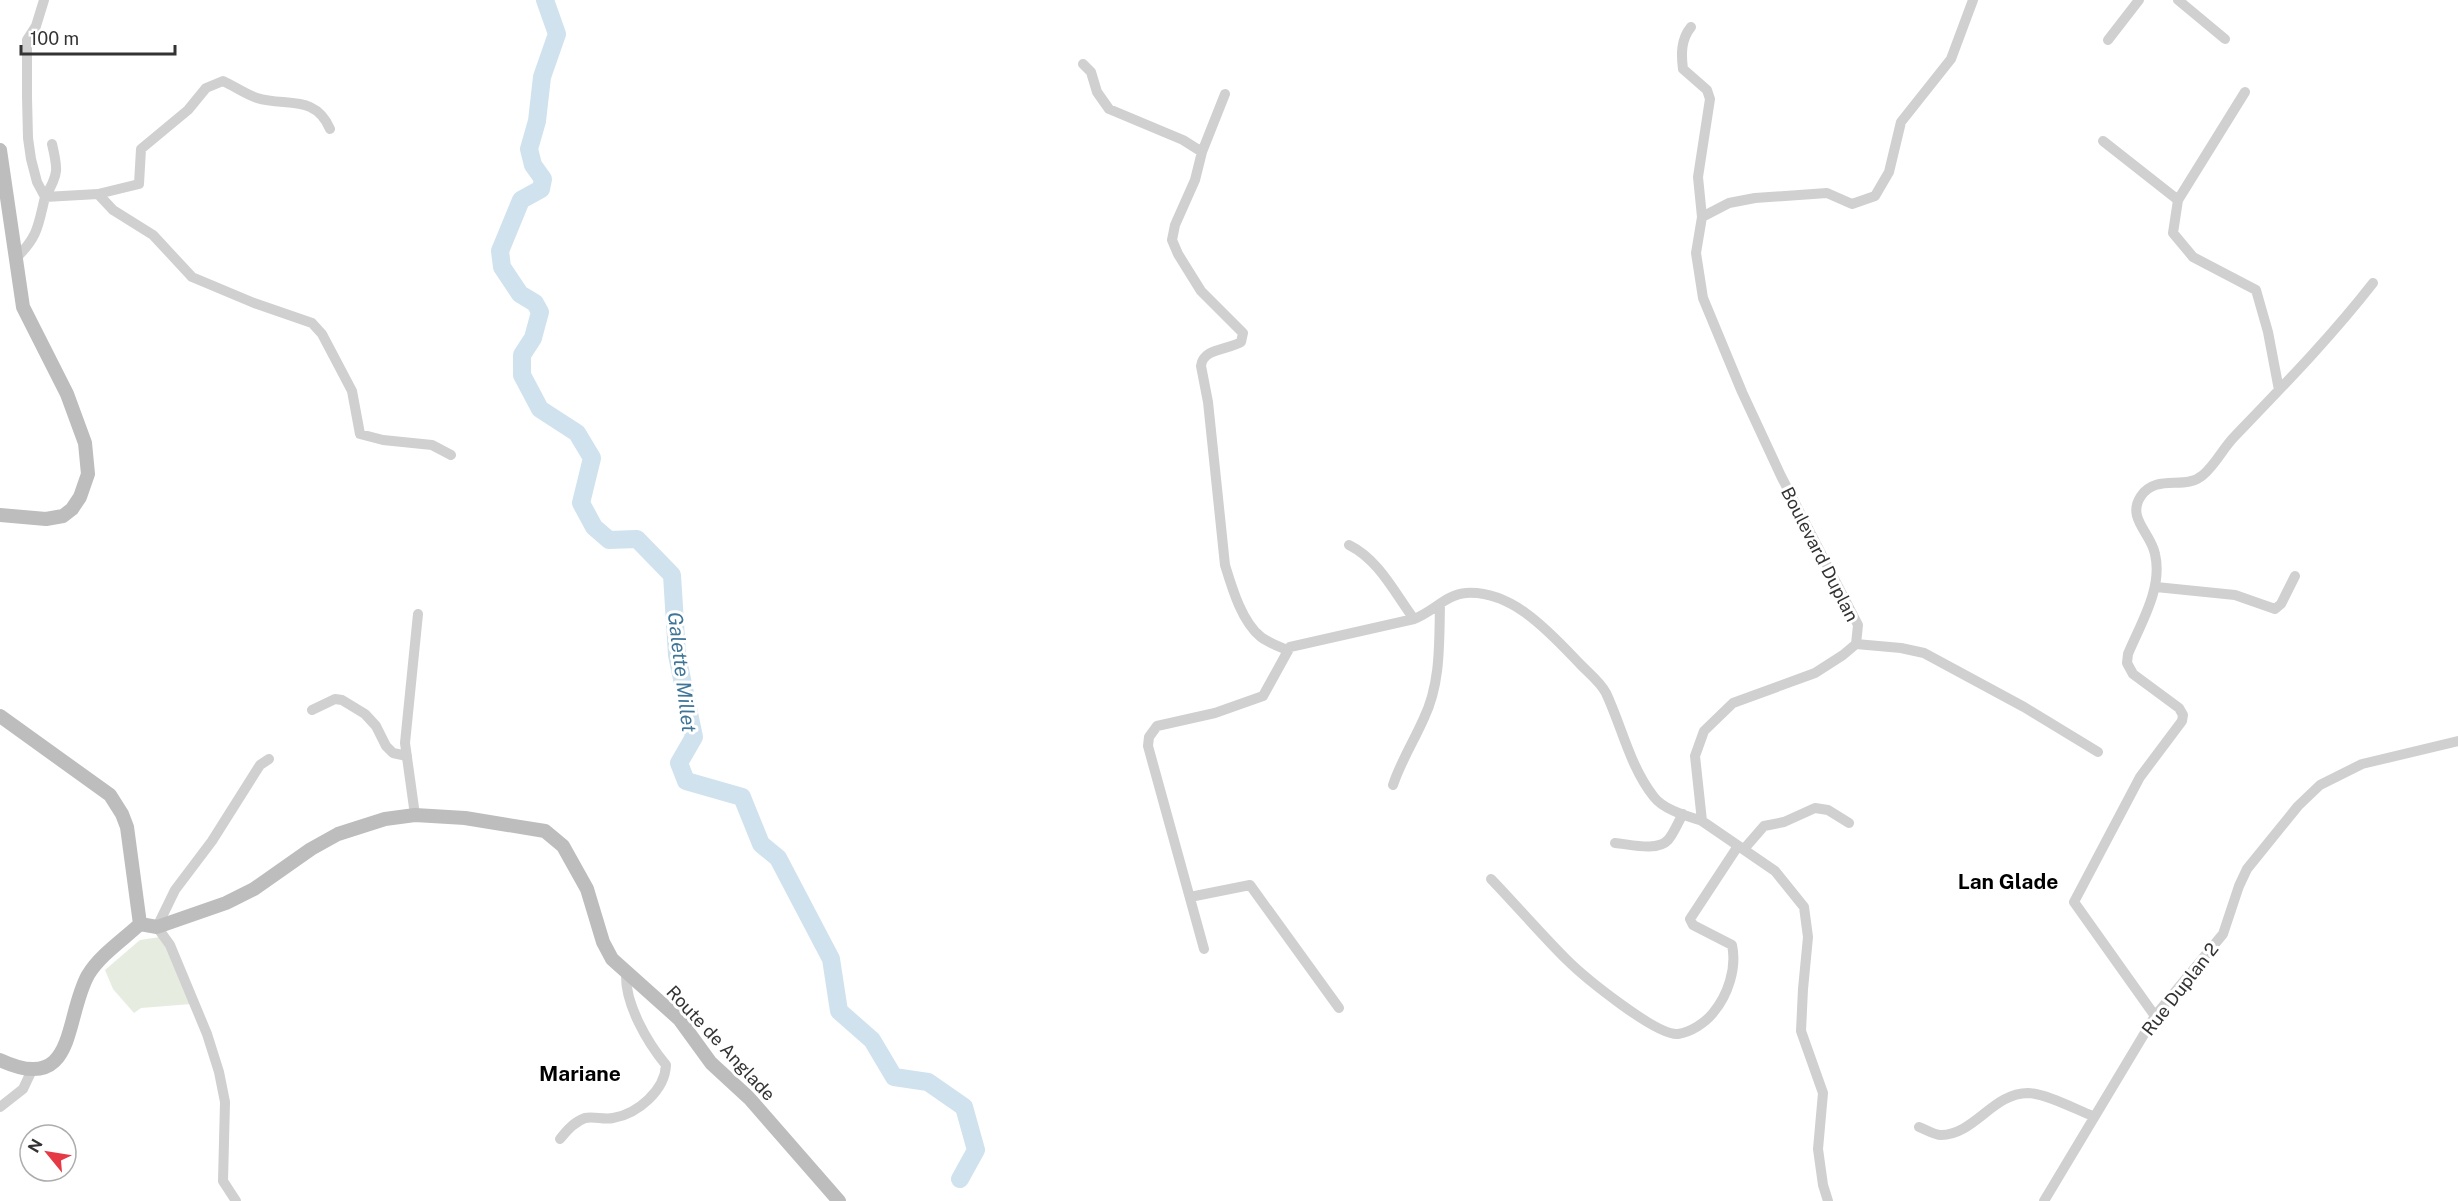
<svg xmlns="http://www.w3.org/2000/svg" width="2458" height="1201" viewBox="0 0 2458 1201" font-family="'Public Sans',sans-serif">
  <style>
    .green { fill: #e6ecdf }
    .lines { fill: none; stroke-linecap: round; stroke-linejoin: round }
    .river { stroke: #cfe2ee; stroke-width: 18 }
    .street { stroke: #d0d0d0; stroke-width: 10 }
    .secondary { stroke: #bdbdbd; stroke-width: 14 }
    .labels { text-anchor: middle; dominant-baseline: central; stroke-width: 6; stroke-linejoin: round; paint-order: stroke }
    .street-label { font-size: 18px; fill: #333; stroke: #fff }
    .water-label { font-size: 20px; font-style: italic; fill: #3f7597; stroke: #fff }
    .quarter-label { font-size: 21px; font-weight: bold; fill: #000; stroke: #fff }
  </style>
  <rect width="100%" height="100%" fill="#fff"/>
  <path class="green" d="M160 937 165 939 191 1004 141 1008 134 1013 113 989 105 970 140 940Z"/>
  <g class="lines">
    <path class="river" d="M545 0 557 34 542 77 537 121 529 149 533 165 543 179 541 189 521 200 500 251 502 267 520 294 535 303 540 312 533 338 522 355V375L540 409 577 433 592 458 581 503 594 527 609 540 637 539 672 575 677 655 694 737 679 763 686 781 742 797 761 844 778 858 831 959 839 1011 872 1040 894 1077 928 1082 964 1107 976 1150 960 1179"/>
    <path class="street" d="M2178 0 2225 39
      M1691 27C1681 39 1681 54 1683 69L1707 90 1710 99 1698 177 1702 217
      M2108 40 2139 0
      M1083 64 1091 72 1097 92 1109 109 1183 140 1202 152
      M2245 92 2178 200 2173 233 2193 257 2256 290 2268 332 2279 390
      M1225 94 1202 152 1195 180 1175 225 1172 240 1178 254 1201 291 1243 333 1241 342C1228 350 1203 348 1201 366L1208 402 1225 565C1232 588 1242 622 1261 637 1269 643 1278 646 1287 650
      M2103 141 2178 200
      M52 144C58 169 59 174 45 197L98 194 139 184 141 149 188 110 206 88 223 81C234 86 245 94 257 98 286 107 315 94 330 129
      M98 194 113 210 153 235 192 277 254 303 312 323 322 334 352 391 360 434 383 440 432 445 451 455
      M16 258C38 237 38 226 45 197L37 182 31 159 28 138 27 97V40L36 26 44 0
      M1349 545C1379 560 1394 592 1414 619
      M2156 587 2235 595 2275 609 2281 604 2295 576
      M1856 644 1901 648 1924 653 2024 707 2098 752
      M312 710 335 699 342 700 365 714 376 726 386 746 393 753 407 756
      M1393 785C1401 761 1414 741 1424 718 1441 683 1439 642 1440 605
      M415 815 405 743 418 614
      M1615 843C1629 844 1657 852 1668 840 1674 833 1678 822 1683 814
      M1744 849 1764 826 1784 822 1815 808 1828 810 1849 823
      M1491 879C1516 905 1540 933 1566 959 1583 976 1656 1036 1678 1034 1691 1032 1705 1023 1713 1013 1728 995 1737 968 1732 945L1693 925 1690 919 1738 846
      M1190 897 1250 885 1339 1008
      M1204 949 1148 746 1149 737 1157 726 1215 713 1263 696 1290 647 1414 619C1433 612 1447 594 1466 593 1514 590 1552 635 1582 666 1590 674 1601 683 1606 693 1622 727 1630 767 1654 797 1664 810 1687 816 1702 821
      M2155 1016 2074 902 2140 777 2182 721 2183 715 2179 708 2133 674 2127 663 2128 654C2141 623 2163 588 2155 554 2151 533 2126 518 2141 496 2157 473 2185 491 2203 475 2216 464 2223 448 2235 436 2283 386 2331 337 2373 283
      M0 1107 23 1089 32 1070
      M1919 1127C1925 1129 1934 1135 1941 1135 1974 1135 1993 1093 2028 1093 2047 1094 2075 1109 2093 1116
      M560 1139C567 1130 574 1122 585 1118 594 1116 604 1120 613 1118 638 1114 665 1090 666 1065 647 1042 625 1004 626 974
      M236 1201 223 1181 225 1102 219 1072 207 1034 170 945 157 927 175 890 212 841 260 765 269 759
      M1828 1201 1823 1185 1818 1149 1823 1093 1801 1031 1803 989 1808 937 1804 907 1775 871 1702 821 1695 756 1704 731 1733 703 1815 673 1843 655 1856 644 1858 625 1781 476 1742 392 1703 298 1696 253 1702 217 1729 203 1755 198 1827 193 1852 204 1875 196 1889 172 1901 122 1951 59 1973 0
      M2044 1201 2155 1016 2223 934 2239 886 2247 869 2298 806 2320 785 2362 764 2458 741"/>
    <path class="secondary" d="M0 150 23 307 67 394 85 443 88 474 80 497 72 509 63 516 46 519 0 515
      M0 716 110 795 122 814 127 827 140 924 157 927 226 903 254 889 311 849 338 834 385 819 415 815 465 818 545 831 563 846 587 889 603 942 612 959 679 1019 711 1063 749 1098 839 1201
      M0 1060C77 1096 64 1018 88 975 100 955 124 939 140 924"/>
  </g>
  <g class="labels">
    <g class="street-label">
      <text transform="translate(1820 554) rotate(63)">Boulevard Duplan</text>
      <text transform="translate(2180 989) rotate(-52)">Rue Duplan 2</text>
      <text transform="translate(721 1043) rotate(47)">Route de Anglade</text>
    </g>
    <g class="water-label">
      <text transform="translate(682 672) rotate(83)">Galette Millet</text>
    </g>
    <g class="quarter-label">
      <text x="2008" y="881">Lan Glade</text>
      <text x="580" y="1073">Mariane</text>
    </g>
  </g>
  <g transform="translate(48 1153) rotate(300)"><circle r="28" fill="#ffffff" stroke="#adadad" stroke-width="1.5"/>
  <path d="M0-4.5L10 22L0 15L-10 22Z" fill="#e63946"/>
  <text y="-9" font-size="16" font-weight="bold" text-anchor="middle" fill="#333333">N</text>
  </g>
  <path d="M21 45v9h154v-9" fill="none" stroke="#333333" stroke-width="3"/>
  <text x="30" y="45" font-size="18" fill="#333333" stroke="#ffffff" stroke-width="4.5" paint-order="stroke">100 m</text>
</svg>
